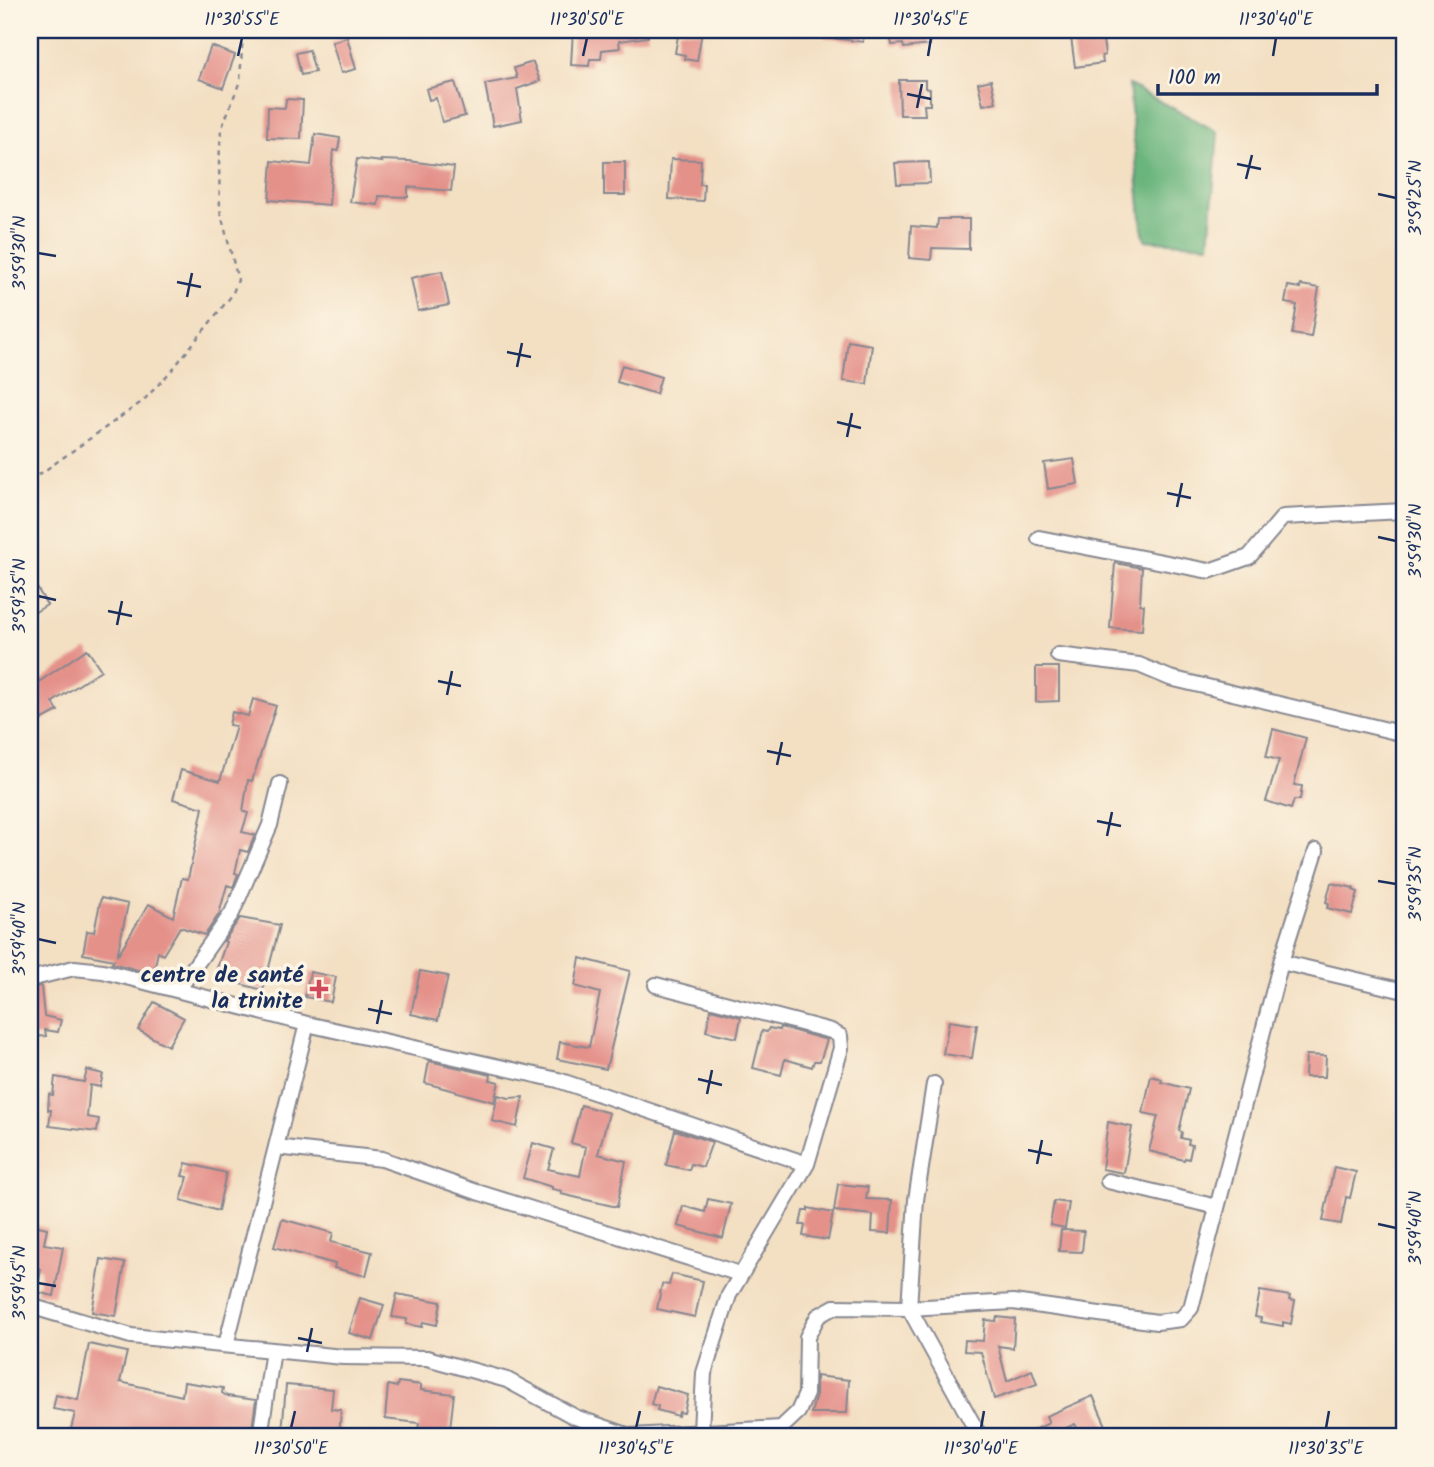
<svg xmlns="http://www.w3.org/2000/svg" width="1434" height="1467" viewBox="0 0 1434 1467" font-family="Kalam,sans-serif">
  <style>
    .forest { fill: #6bb57d; stroke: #43726e; stroke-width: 2 }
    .building { fill: #e4918a }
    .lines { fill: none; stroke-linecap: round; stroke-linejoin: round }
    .street-casing { stroke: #878790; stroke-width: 18 }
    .path { stroke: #878790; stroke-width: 2.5; stroke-dasharray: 5 5; stroke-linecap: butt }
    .street { stroke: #fff; stroke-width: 14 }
    .ticks { fill: none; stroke: #1b2f5e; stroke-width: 2.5 }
    .poi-dot { fill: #d1495b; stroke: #fcf5e5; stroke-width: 2.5 }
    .labels { text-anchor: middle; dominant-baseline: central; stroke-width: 7; stroke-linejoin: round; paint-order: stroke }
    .poi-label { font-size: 23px; font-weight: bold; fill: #1b2f5e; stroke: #fcf5e5; text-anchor: end }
    .neatline { fill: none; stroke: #1b2f5e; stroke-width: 2.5 }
    .ticks-label { font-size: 18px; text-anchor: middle; fill: #1b2f5e }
  </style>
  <rect width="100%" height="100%" fill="#fcf5e5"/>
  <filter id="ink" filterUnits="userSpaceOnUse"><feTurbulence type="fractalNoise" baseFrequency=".0143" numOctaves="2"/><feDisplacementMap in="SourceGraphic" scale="14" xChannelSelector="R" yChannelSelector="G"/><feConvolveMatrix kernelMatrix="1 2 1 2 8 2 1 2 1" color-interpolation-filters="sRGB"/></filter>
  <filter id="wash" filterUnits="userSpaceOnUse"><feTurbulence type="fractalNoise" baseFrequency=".00686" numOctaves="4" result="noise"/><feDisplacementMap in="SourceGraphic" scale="28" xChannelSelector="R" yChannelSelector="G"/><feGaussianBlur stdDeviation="1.57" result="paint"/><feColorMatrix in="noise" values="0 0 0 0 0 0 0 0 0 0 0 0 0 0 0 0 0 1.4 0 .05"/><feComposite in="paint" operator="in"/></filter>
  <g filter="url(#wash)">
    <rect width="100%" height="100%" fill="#f3dfc2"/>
    <path class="forest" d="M1129 85 1218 132 1209 245 1145 240 1142 228Z"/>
    <g id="blocks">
      <path class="building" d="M573 30H647L648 37 619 41 620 48 602 50 601 59H590L589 66 571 65Z
        M679 30 702 32 697 61 684 59 685 55 675 53Z
        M824 30 864 31 863 42 824 37Z
        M889 30H927L930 45 904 48 903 44 892 45Z
        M1070 30H1099V32H1102L1105 55 1102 56 1103 63 1075 67Z
        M347 37 356 69 341 73 332 42Z
        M211 46 235 55 223 88 199 79Z
        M309 50 315 72 301 75 296 53Z
        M533 62 540 81 517 89 522 120 493 126 485 84 517 78 514 68Z
        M899 80H925V88L930 89V105H924L925 115H900Z
        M991 80 996 102 983 105 978 83Z
        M455 82 465 116 442 122 436 98 429 100 426 89Z
        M286 99 303 100 301 139 267 138 268 107 285 108Z
        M315 134 340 138 338 151 333 150 329 205 269 200 272 161 311 165Z
        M357 159 382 162 381 160 409 161 454 167 451 191 408 187V197L379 196 378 205 350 202Z
        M671 159 701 160 700 184H704L703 201 669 199Z
        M604 162H625V195H604Z
        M929 162 930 183 897 184 895 163Z
        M938 219H969V249L932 248 931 260 909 258 911 226 937 228Z
        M442 271 449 305 418 311 411 278Z
        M1301 285 1319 288 1311 337 1292 334 1297 305 1285 303 1288 286 1300 288Z
        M848 341 872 345 867 384 843 381Z
        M622 365 661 377 656 394 617 382Z
        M1074 459 1078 484 1048 489 1044 463Z
        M1115 563 1142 568 1140 604 1144 605 1142 630 1110 628Z
        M30 576 47 605 30 615Z
        M87 649 101 670 53 702 58 711 30 726V688Z
        M1036 667H1059V701L1036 702Z
        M253 699 276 706 252 781 248 780 243 811 248 813 242 832 255 835 248 852 240 850 235 873 238 874 233 887 227 885 219 914 205 935 180 927 163 955 158 952 153 974 112 963 114 960 83 954 87 931 94 932 101 898 128 904 117 956 149 904 173 917 182 878 188 879 203 808 173 799 181 770 220 781 236 726 229 725 232 712 248 716Z
        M1273 729 1306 738 1294 785 1302 786 1300 800H1294L1291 809 1266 801 1279 760 1266 757Z
        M1331 883 1354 888 1353 890 1358 892 1352 914 1327 908 1329 903 1326 902Z
        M240 918 280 925 263 990 214 977 226 942 224 941Z
        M580 958 630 971 606 1069 557 1059 560 1042 589 1047 600 993 575 986Z
        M420 971 448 976 438 1020 411 1014Z
        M310 972 336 977 331 1002 305 997Z
        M41 986 44 1016 61 1020 58 1032 45 1030 46 1036 30 1037V988Z
        M154 1002 184 1018 168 1046 138 1030Z
        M711 1009 741 1017 737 1038 706 1031Z
        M949 1021 977 1025 972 1058 943 1054Z
        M780 1027 827 1040 820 1061H814L812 1067 785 1059 781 1075 753 1068 762 1031 767 1032 769 1028 779 1030Z
        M1306 1055 1326 1056 1325 1077H1305Z
        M429 1061 491 1075 490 1080 499 1082 494 1102 425 1083Z
        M87 1070 103 1074 100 1087 90 1085 87 1117 99 1119 97 1132 49 1126 51 1110H48L49 1094 53 1095 55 1077 84 1082Z
        M1151 1076 1162 1079 1161 1082 1189 1089 1179 1131 1182 1132 1181 1138 1189 1140 1188 1144 1192 1145 1189 1159 1185 1158 1184 1160 1149 1151 1158 1116 1143 1113Z
        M498 1095 509 1098 523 1097 517 1127 492 1121Z
        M581 1105 609 1113 598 1154 626 1161 617 1207 561 1194 562 1191 552 1189V1187L523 1178 533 1143 554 1149 548 1169 580 1176 586 1147 571 1143Z
        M1108 1122 1132 1127 1124 1173 1102 1169Z
        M675 1130 712 1142 703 1167 691 1164 689 1170 666 1165Z
        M186 1163 226 1173 218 1211 181 1200 188 1177 182 1176Z
        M1334 1167 1356 1172 1350 1198 1346 1197 1341 1224 1323 1221Z
        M838 1184 868 1187 866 1199 892 1200 890 1233 872 1232 873 1215 834 1211Z
        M708 1199 731 1204 723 1238 678 1226 683 1206 705 1212Z
        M1054 1201 1069 1203 1065 1228 1050 1225Z
        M808 1208 833 1213 828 1240 803 1236 805 1225H800L803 1211H808Z
        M282 1219 333 1233 331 1242 372 1252 366 1276 334 1268 335 1264 274 1247Z
        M30 1224 47 1228 44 1244 63 1247 54 1296 37 1292 41 1269 30 1266Z
        M1061 1230 1084 1231 1082 1252 1059 1251Z
        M101 1259 125 1263 116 1316 92 1312Z
        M672 1274 703 1281 695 1317 657 1309 662 1284 669 1285Z
        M1260 1291 1290 1296 1289 1300 1295 1301 1291 1324 1283 1322V1326L1260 1322 1261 1318 1255 1317Z
        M397 1294 441 1302 437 1325 423 1322 422 1327 406 1324 407 1319 392 1317Z
        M360 1298 384 1305 373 1340 349 1333Z
        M997 1317 1015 1319 1013 1348 998 1346 1007 1381 1032 1370 1037 1384 994 1399 981 1352 964 1351 965 1340 983 1341 985 1320 996 1321Z
        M89 1344 127 1352 120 1382 182 1396 184 1382 223 1388 222 1393 227 1396 256 1400 251 1437H69L75 1413 53 1409 56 1395 78 1400Z
        M816 1376 849 1380 847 1413H811L816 1395Z
        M398 1382 421 1385V1390L454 1394 449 1437H417L419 1423 385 1419 388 1385 397 1387Z
        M286 1385 333 1389 331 1409 341 1410 339 1437 282 1433Z
        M656 1386 688 1395 684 1413 679 1412 678 1416 657 1410 658 1406 651 1404Z
        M1093 1396 1111 1437H1082L1075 1424 1052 1434 1053 1437H1020L1049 1423 1046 1416Z"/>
    </g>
  </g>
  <g filter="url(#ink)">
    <use href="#blocks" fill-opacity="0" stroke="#878790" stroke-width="2"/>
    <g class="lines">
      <g class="street-casing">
        <path id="street" d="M1039 538 1209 571 1249 557 1283 517 1404 511
          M1058 655 1139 665 1170 678 1404 734
          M1281 962 1404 991
          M30 979 74 968 103 971 307 1024 558 1080 807 1164
          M656 985 831 1031 840 1036 841 1048 807 1164 729 1295 704 1373 701 1431
          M178 990 232 913 270 825 280 784
          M934 1084 916 1200 909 1308 980 1437
          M276 1147 382 1159 477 1192 740 1274
          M1108 1181 1217 1207
          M30 1306 131 1336 343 1357 427 1358 507 1380 575 1417 630 1436 781 1428 798 1412 806 1394 807 1337 818 1316 834 1307 909 1308 1013 1302 1157 1322 1181 1319 1191 1308 1281 962 1316 851
          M226 1345 307 1024
          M260 1437 273 1350"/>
      </g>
      <path class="path" d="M30 481 143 401 172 370 232 295 238 280 220 210 219 164 221 130 240 81 243 30"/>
      <use href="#street" class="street"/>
    </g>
  </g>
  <path class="ticks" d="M238 56 242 38M583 56 587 38M928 56 931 38M1273 56 1276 38M907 94 931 99M917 108 922 84M1237 164 1261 169M1246 179 1252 155M1378 194 1396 198M38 253 56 256M177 282 201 287M187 297 192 273M507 352 531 357M517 367 522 343M837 422 861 428M847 437 852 413M1167 493 1191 498M1177 507 1182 483M1378 537 1396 541M38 596 56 600M108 611 132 616M117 625 122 601M438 681 461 686M447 695 452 671M767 751 791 756M777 765 782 742M1097 821 1121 826M1107 836 1112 812M1378 881 1396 884M38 939 56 943M368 1009 392 1014M377 1024 382 1000M698 1079 722 1085M707 1094 712 1070M1028 1150 1052 1155M1037 1164 1042 1140M1378 1224 1396 1228M38 1283 56 1286M298 1338 322 1343M307 1352 312 1328M291 1428 295 1411M636 1428 640 1411M981 1428 984 1411M1326 1428 1329 1411"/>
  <path class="poi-dot" d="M315.5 978.5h7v7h7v7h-7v7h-7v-7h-7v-7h7z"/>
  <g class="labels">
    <g class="poi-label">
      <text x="303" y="976">centre de santé<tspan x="303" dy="26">la trinite</tspan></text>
    </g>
  </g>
  <rect width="1434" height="1467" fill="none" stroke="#fcf5e5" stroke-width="77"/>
  <path d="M1158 84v10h219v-10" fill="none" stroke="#1b2f5e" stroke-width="3.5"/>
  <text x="1168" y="84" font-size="21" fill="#1b2f5e" stroke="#fcf5e5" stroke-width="5" paint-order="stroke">100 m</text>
  <rect x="38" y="38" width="1358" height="1390" class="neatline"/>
  <g class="ticks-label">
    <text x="242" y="25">11°30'55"E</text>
    <text x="587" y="25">11°30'50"E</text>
    <text x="931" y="25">11°30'45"E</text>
    <text x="1276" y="25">11°30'40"E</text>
    <text transform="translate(1415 198) rotate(-90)" y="6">3°59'25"N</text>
    <text transform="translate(19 253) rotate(-90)" y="6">3°59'30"N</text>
    <text transform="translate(1415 541) rotate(-90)" y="6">3°59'30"N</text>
    <text transform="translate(19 596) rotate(-90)" y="6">3°59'35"N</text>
    <text transform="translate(1415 884) rotate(-90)" y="6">3°59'35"N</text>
    <text transform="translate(19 939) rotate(-90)" y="6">3°59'40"N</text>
    <text transform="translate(1415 1228) rotate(-90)" y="6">3°59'40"N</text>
    <text transform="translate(19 1283) rotate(-90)" y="6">3°59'45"N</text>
    <text x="291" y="1454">11°30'50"E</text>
    <text x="636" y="1454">11°30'45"E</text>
    <text x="981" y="1454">11°30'40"E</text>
    <text x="1326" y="1454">11°30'35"E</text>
  </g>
</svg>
